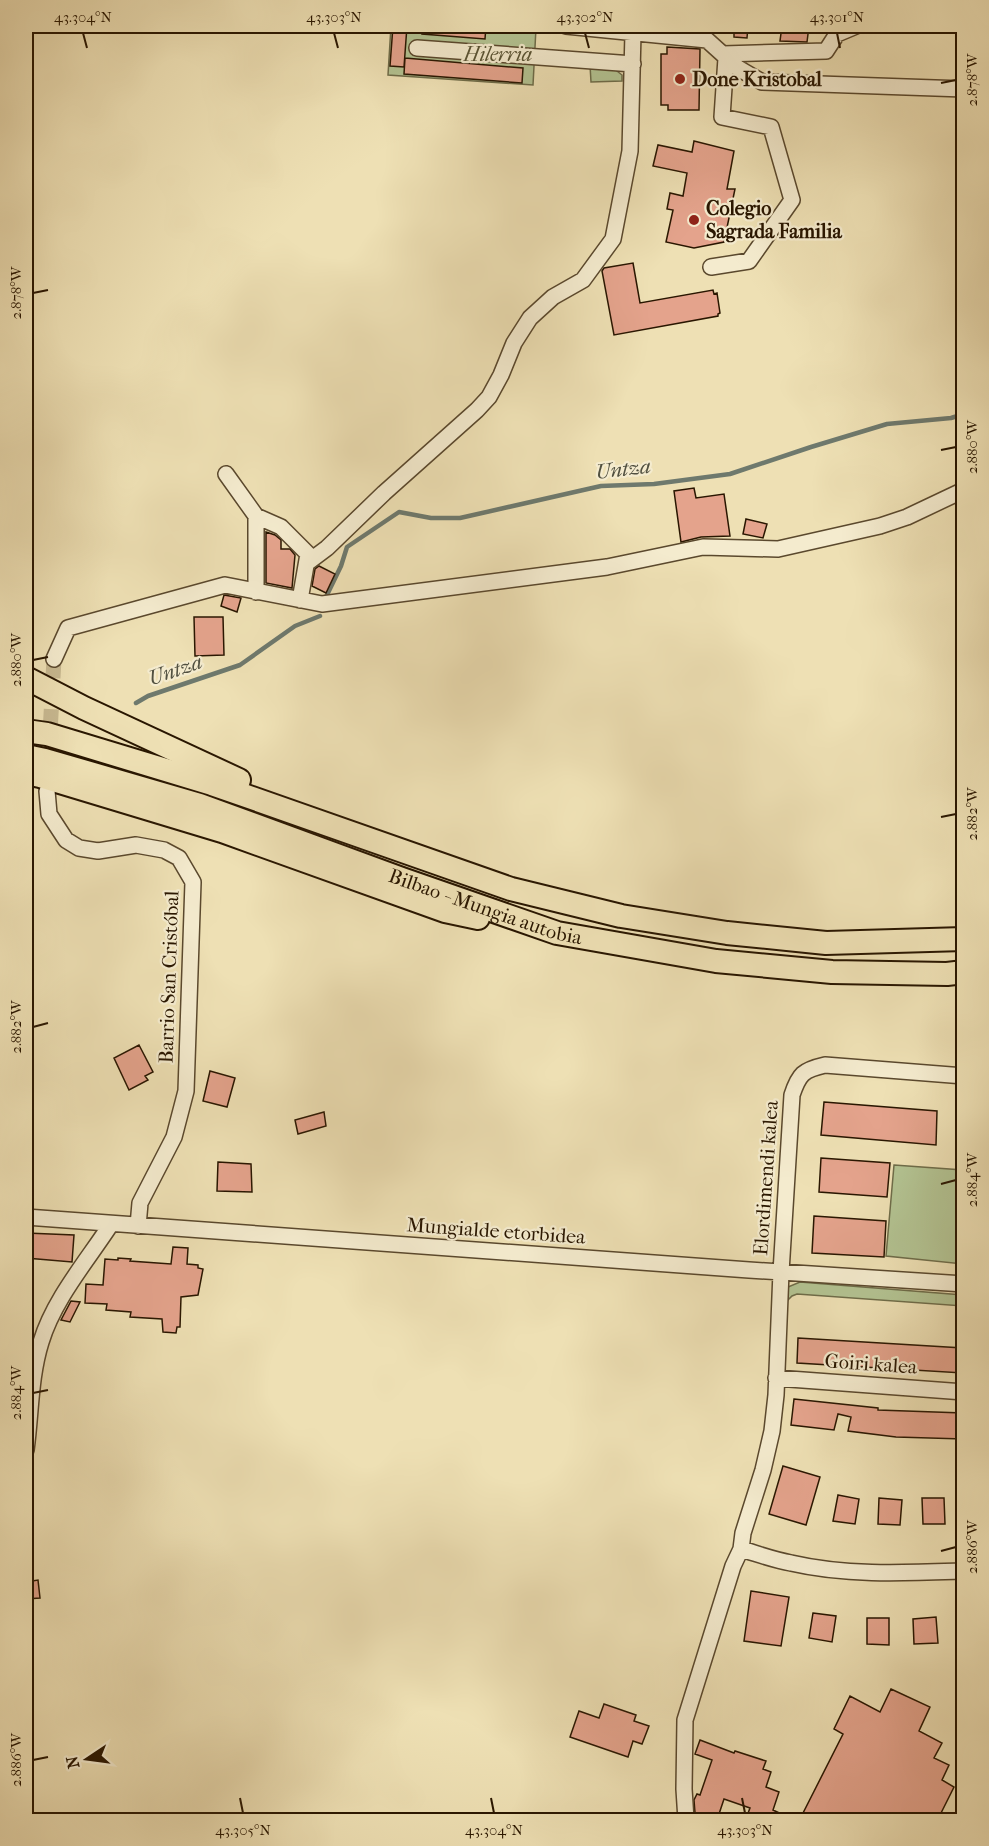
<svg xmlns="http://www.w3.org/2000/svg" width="989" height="1846" viewBox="0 0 989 1846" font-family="'IM FELL French Canon',serif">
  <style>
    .green { fill: #b3c392; stroke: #6e6c49; stroke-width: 1.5 }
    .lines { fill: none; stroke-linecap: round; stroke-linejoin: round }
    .stream { stroke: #6e796d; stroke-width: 4.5 }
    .building { fill: #e4a38c; stroke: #291600; stroke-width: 1.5 }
    .minor-tunnel { stroke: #c7b890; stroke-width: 15; stroke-dasharray: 15 8; stroke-linecap: butt }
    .minor-casing { stroke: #5a482d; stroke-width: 18 }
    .highway-casing { stroke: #291600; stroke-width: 26 }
    .minor { stroke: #f4ebce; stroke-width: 15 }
    .highway { stroke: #eee0b4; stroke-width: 22 }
    .ticks { fill: none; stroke: #291600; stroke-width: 2 }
    .poi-dot { fill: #8f2418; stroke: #f4ebce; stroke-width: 2 }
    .labels { text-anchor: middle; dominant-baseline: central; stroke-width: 4.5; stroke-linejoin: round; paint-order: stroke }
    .park-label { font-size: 20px; font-style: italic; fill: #595333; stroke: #f4ebce }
    .poi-label { font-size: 20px; font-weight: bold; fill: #291600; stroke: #f4ebce; text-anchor: start }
    .street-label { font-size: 20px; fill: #291600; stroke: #f4ebce }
    .water-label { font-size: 21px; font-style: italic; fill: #515040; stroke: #f4ebce }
    .neatline { fill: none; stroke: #291600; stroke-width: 2 }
    .ticks-label { font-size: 15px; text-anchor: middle; fill: #291600 }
  </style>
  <rect width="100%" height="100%" fill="#eee0b4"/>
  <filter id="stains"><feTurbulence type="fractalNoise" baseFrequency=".00333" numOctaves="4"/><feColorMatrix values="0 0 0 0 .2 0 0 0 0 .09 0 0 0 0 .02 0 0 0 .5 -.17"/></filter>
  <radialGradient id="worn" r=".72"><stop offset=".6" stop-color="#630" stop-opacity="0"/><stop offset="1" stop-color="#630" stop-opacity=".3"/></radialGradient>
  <path class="green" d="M391 26H498L536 28 533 85 388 75Z
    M590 65 613 68 622 75V81L591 82Z
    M894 1165 963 1170V1264L886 1256Z
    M800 1282 963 1295V1306L797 1294 792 1296 786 1302 788 1287Z"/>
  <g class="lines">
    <path class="stream" d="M326 597 341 566 347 547 399 512 431 518H460L601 486 654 484 730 474 811 447 887 424 951 418 964 414
      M136 703 148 696 240 665 295 626 320 616"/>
  </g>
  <path class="building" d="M393 26H407L404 67 390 66Z
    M423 26H486L485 39 422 34Z
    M734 26H748L747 38 734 37Z
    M782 26H809L807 42 780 41Z
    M667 47 700 49 699 110H668V105H661V54H667Z
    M405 58 523 68 522 83 404 74Z
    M694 141 734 151 727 189H735L724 242 694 248 666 242 673 210 667 209 670 193 683 196 687 173 653 166 658 145 692 152Z
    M633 263 640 303 713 290 714 294 717 293 720 313 718 314V316L614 335 602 271 604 268Z
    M694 488 696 498 724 494 730 536 701 537 681 542 674 491Z
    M746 519 767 524 763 538 743 534Z
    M266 532 275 535 281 540V549H290L295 555 292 588 266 583Z
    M319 566 335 574 326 593 312 586 315 569Z
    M224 595 241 598 237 612 221 606Z
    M194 617H223L224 655 195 656Z
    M139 1045 153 1072 145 1076 148 1080 129 1090 114 1058Z
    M210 1071 235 1078 227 1107 203 1101Z
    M824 1102 937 1111 936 1145 821 1135Z
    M324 1112 326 1126 298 1134 295 1120Z
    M821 1158 890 1163 887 1197 819 1192Z
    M218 1162 251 1164 252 1192 217 1191Z
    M814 1216 886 1221 884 1257 812 1253Z
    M26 1233 74 1235 72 1262 26 1258Z
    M173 1247 188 1248 187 1264 198 1265V1268L203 1269 198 1295 181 1297 180 1327H177L176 1333 163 1332 162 1319 130 1317 131 1312 106 1310 107 1304 85 1303 86 1284 103 1285 105 1259 118 1260V1258L131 1259 130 1261 171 1264Z
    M71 1301 80 1302 70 1322 61 1320Z
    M798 1338 963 1348V1373L797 1363Z
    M794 1399 878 1408V1410L963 1413V1439L896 1437 848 1431 851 1417 838 1414 834 1430 791 1425Z
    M783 1466 820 1477 806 1525 769 1514Z
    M838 1495 859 1499 855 1524 833 1521Z
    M879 1498 902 1500 900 1525 878 1524Z
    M922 1498H944L945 1524H923Z
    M38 1580 40 1598 26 1599V1582Z
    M751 1591 789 1597 781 1646 744 1641Z
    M813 1613 836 1616 832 1642 809 1638Z
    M936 1617 938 1643 914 1644 913 1619Z
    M867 1618H889V1645L867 1644Z
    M891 1689 930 1707 919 1731 942 1743 934 1758 949 1765 942 1780 954 1787 937 1821H799L843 1734 834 1729 850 1696 880 1712Z
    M604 1704 636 1715 634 1721 649 1726 642 1744 633 1741 628 1757 570 1737 579 1711 599 1718Z
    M700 1740 734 1753 735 1751 766 1761 763 1769 771 1772 766 1787 779 1792 773 1810 796 1821H745L750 1808 724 1799 717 1820 695 1813 694 1800 697 1794 700 1795 712 1760 695 1754Z"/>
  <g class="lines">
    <path class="minor-tunnel" d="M48 770 54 659"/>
    <g class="minor-casing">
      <path id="minor" d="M566 26 707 40 738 68 762 82 964 89
        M417 48 633 64
        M723 54 826 51 837 34 856 26
        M711 267 749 261 792 200 771 127 722 117 726 58
        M226 474 256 516
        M307 563 327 548 384 493 477 410 489 397 501 375 514 343 530 318 553 297 583 280 613 239 630 151 633 33
        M256 592V516L281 527 308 554 300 600
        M54 659 68 628 225 585 322 604 607 567 703 547 778 549 880 526 907 517 964 490
        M47 791 49 814 66 840 79 848 98 851 136 845 164 850 179 858 193 882 186 1091 174 1137 140 1203 138 1226
        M26 1217 749 1270 964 1284
        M776 1378 964 1392
        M26 1450C31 1414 30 1377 41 1342 54 1299 87 1261 111 1224
        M741 1549C758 1554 774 1560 791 1563 847 1576 906 1573 964 1571
        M686 1820 684 1789 685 1720 733 1566 741 1549 743 1533 763 1470 772 1431 776 1395 781 1272 792 1095C799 1074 803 1070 825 1065L964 1076"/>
    </g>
    <g class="highway-casing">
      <g id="highway">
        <path d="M26 678 84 708 239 780"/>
        <path d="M26 731 47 734 212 784 511 889 621 916 727 933 826 943 964 939"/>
        <path id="s1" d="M26 756 45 760 200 805 402 879 557 933 716 961 832 972 947 974 964 972"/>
        <path d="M26 773 40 776 222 831 445 911 478 918"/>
      </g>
    </g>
    <use href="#minor" class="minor"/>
    <use href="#highway" class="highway"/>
  </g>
  <path class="ticks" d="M83 33 87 48M334 33 338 48M585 33 589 48M837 33 840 48M941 83 956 80M33 293 48 290M941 450 956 447M33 660 48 657M941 817 956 814M33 1027 48 1023M941 1184 956 1180M33 1393 48 1390M941 1551 956 1547M33 1760 48 1757M240 1798 243 1813M491 1798 494 1813M742 1798 745 1813"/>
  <g class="poi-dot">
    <circle cx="680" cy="79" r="6"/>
    <circle cx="694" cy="220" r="6"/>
  </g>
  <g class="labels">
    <g class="park-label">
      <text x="498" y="54">Hilerria</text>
    </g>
    <g class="poi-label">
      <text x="692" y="79">Done Kristobal</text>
      <text x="706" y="208">Colegio<tspan x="706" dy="23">Sagrada Familia</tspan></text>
    </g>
    <g class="street-label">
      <text stroke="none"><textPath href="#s1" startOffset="484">Bilbao - Mungia autobia</textPath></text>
      <text transform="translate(169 977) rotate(-88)">Barrio San Cristóbal</text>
      <text transform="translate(766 1178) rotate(-86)">Elordimendi kalea</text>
      <text transform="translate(496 1231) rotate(4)">Mungialde etorbidea</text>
      <text transform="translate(871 1364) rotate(4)">Goiri kalea</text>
    </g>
    <g class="water-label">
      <text transform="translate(623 469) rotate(-7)">Untza</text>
      <text transform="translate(175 670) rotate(-19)">Untza</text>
    </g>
  </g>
  <rect width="989" height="1846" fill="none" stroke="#eee0b4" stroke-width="66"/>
  <g transform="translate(87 1759) rotate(257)" stroke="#f4ebce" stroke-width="4.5" paint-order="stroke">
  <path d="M0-4.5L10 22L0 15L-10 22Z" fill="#291600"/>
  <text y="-9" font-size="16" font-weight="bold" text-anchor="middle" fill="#291600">N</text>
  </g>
  <rect x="33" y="33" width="923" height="1780" class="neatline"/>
  <g class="ticks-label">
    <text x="83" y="22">43.304°N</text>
    <text x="334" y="22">43.303°N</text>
    <text x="585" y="22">43.302°N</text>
    <text x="837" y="22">43.301°N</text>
    <text transform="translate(972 80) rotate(-90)" y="5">2.878°W</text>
    <text transform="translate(16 293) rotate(-90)" y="5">2.878°W</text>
    <text transform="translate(972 447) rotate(-90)" y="5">2.880°W</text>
    <text transform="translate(16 660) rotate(-90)" y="5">2.880°W</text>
    <text transform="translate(972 814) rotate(-90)" y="5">2.882°W</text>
    <text transform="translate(16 1027) rotate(-90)" y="5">2.882°W</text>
    <text transform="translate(972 1180) rotate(-90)" y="5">2.884°W</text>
    <text transform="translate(16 1393) rotate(-90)" y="5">2.884°W</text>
    <text transform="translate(972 1547) rotate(-90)" y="5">2.886°W</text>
    <text transform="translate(16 1760) rotate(-90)" y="5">2.886°W</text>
    <text x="243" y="1835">43.305°N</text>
    <text x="494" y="1835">43.304°N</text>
    <text x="745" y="1835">43.303°N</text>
  </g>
  <rect width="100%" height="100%" filter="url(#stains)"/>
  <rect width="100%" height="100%" fill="url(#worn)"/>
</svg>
